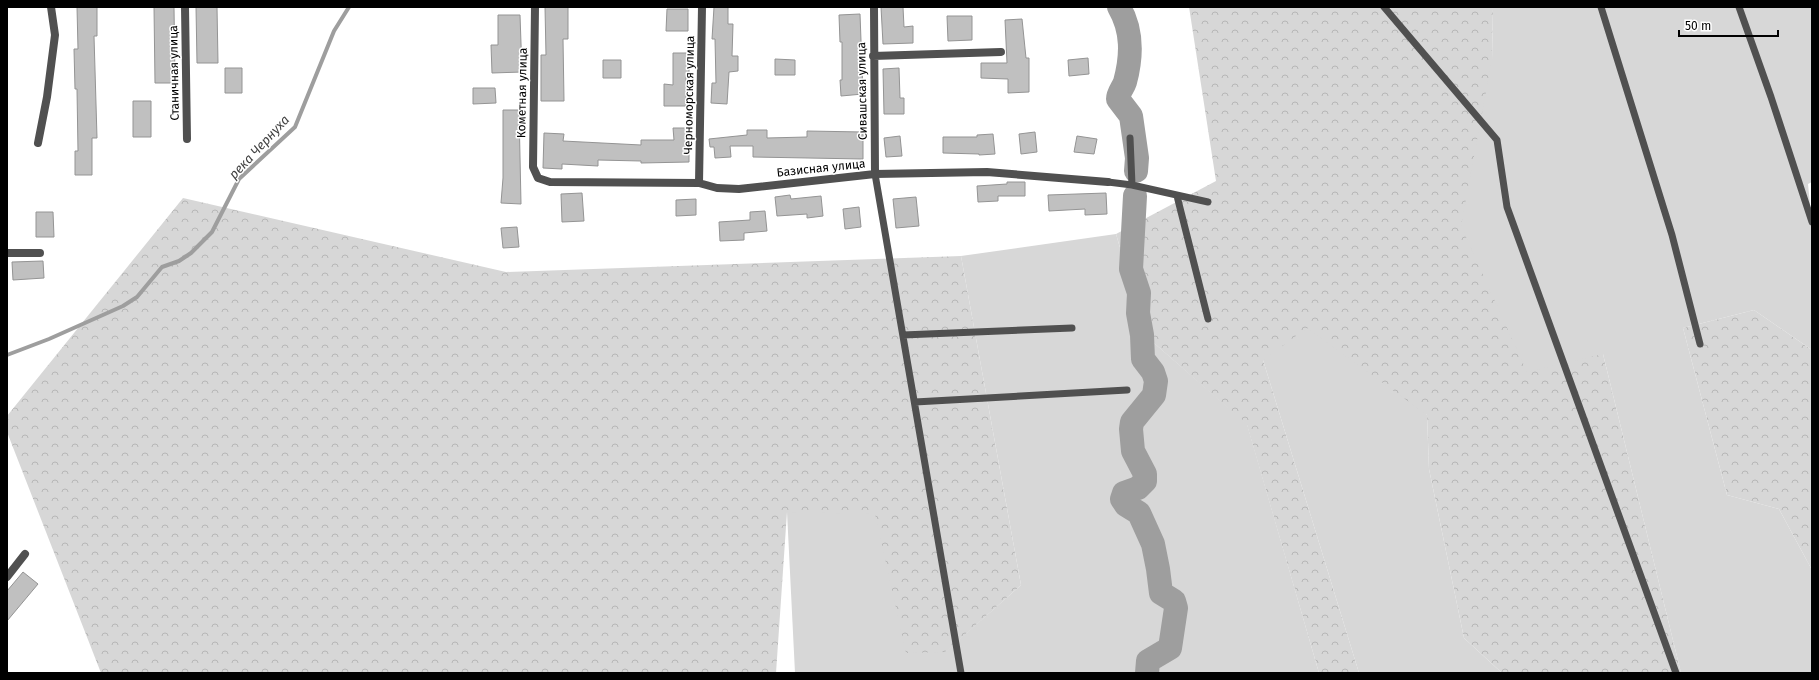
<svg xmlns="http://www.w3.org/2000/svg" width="1819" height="680" viewBox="0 0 1819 680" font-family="'Fira Sans',sans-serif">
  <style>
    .forest { fill: url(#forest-crowns) }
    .garden { fill: #d7d7d7 }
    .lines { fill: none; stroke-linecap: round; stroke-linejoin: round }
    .stream { stroke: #9e9e9e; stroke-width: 4 }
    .river { stroke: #9e9e9e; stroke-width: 24 }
    .building { fill: #c0c0c0; stroke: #949494 }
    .lane { stroke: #505050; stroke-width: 7 }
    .street { stroke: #505050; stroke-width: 8 }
    .labels { text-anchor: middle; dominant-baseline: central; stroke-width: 3; stroke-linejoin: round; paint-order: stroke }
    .street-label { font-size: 12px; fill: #000; stroke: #fff }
    .water-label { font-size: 13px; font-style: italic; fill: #3f3f3f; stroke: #fff }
  </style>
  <defs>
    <pattern id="forest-crowns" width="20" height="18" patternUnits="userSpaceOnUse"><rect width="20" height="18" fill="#d7d7d7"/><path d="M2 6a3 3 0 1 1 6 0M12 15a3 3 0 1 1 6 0" fill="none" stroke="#b7b7b7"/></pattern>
  </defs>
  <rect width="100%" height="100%" fill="#fff"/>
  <path class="forest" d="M1189 7H1493L1492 60 1603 354 1681 673H1502L1464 638 1429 469 1427 415 1263 360 1359 673H1319L1247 425 1146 336 1116 234 1216 181Z
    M183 198 506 272 961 256 1021 585 922 673 787 512 776 673H101L7 432V416Z
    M1754 310 1812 350V570L1779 509 1727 495 1683 328Z"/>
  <path class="garden" d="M1493 7H1812V182L1808 184 1812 224V350L1754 310 1683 328 1727 495 1779 509 1812 570V673H1681L1603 354 1527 372 1461 226 1492 60Z
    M1116 234 1146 336 1247 424 1319 673H795L787 512 875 514 906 653 945 652 1021 585 961 256Z
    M1307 328 1427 415 1429 469 1464 638 1502 673H1359L1263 360Z"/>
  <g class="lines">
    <path class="stream" d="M7 355 49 339 123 306 137 297 162 267 179 261 191 253 212 232 239 179 295 127 334 31 349 7"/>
    <path class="river" d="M1119 7C1133 31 1132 56 1125 82 1123 88 1118 93 1118 99L1131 116 1137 158 1136 171
      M1135 196 1131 269 1139 293 1138 313 1142 335 1143 359 1153 372 1156 381 1154 395 1132 422 1131 429 1133 451 1145 474V481L1138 488 1124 493 1122 499 1126 505 1139 513 1153 544 1158 569 1161 593 1174 601 1176 608 1170 648 1148 661 1147 673"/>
  </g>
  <path class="building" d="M77 7H97V36H94L97 138H92V175H75V151H78L77 89H75L74 49H78Z
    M154 7H174L175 83H155Z
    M196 7H217L218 63H197Z
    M545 7H568V39H563L564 101H541V55H546Z
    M714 7H728V24H733L732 56H738V71L729 72 727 104 711 103 712 83H716L715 39H712Z
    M881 7H903L904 27 913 26V43L883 44Z
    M667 9H688V31H666Z
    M860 14 863 94 841 96 840 80H842V42H840L839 15Z
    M498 15H520L522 72 492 73 491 45H498Z
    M947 16H972V40L948 41Z
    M1022 19 1026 58H1029V92L1008 93V79L981 78V63H1007L1005 20Z
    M673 53H689V75H686V106H664V84L673 85Z
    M1088 58 1089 74 1069 76 1068 60Z
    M775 59 795 60V75H775Z
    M603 60H621V78H603Z
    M225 68H242V93H225Z
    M899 68 900 98H904V114H884L883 69Z
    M473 88H495L496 103 473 104Z
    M133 101H151V137H133Z
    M503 110H519L521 204 501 203 503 178Z
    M673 128H689V162L641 163V161L598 160V166L562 164V169L543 168 544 133 564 134 563 141 641 145V140H674Z
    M747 130H767V138L807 137V131L863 132V159L753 157V146H730L731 157 715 158 714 147H710L709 139 747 135Z
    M1035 132 1037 152 1021 154 1019 134Z
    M993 134 995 154 979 155V154L943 153V137H977V135Z
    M900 136 902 156 886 157 884 138Z
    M1077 136 1097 139 1094 154 1074 152Z
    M1007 182H1025V196H998V201L978 202 977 186 1007 184Z
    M582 193 584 221 562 222 561 194Z
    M1106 193 1107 214 1085 215V209L1049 211 1048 195Z
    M790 195 791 199 821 196 823 216 807 218V214L777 216 775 197Z
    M916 197 919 226 896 228 893 199Z
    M696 199V215L676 216V200Z
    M859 207 861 227 845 229 843 209Z
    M765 211 767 231 744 233V240L720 241 719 222 750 220V212Z
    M36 212H53L54 237H36Z
    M517 227 519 247 503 248 501 228Z
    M43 261 44 278 13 280 12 262Z
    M23 572 38 584 7 621V591Z"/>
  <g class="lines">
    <path class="lane" d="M1384 7 1497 140 1507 207 1676 673
      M1601 7 1672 235 1700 344
      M1739 7 1771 97 1812 222
      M1130 138 1132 185
      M875 174 961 673
      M1108 182 1132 185 1208 202
      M1177 196 1208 319
      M903 335 1072 328
      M915 402 1127 390"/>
    <path class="street" d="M185 7 187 139
      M535 7 533 167 538 178 550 182 699 183 717 188 739 189 875 174 987 172 1108 182
      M874 7 875 174
      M873 56 1001 52
      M38 143 47 97 55 35 51 7
      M699 183 702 7
      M7 253H40
      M7 577 25 554"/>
  </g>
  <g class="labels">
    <g class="street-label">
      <text transform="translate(174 73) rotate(-91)">Станичная улица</text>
      <text transform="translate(862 91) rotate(-91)">Сивашская улица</text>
      <text transform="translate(522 93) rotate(-89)">Кометная улица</text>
      <text transform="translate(689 95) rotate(-89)">Черноморская улица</text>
      <text transform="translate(821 168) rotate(-6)">Базисная улица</text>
    </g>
    <g class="water-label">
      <text transform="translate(259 147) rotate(-47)">река Чернуха</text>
    </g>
  </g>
  <rect width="1819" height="680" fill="none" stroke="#000000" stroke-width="16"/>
  <path d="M1679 30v6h99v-6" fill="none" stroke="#000000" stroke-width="2"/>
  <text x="1685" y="30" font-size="12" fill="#000000" stroke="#ffffff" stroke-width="3" paint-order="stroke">50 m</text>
</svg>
